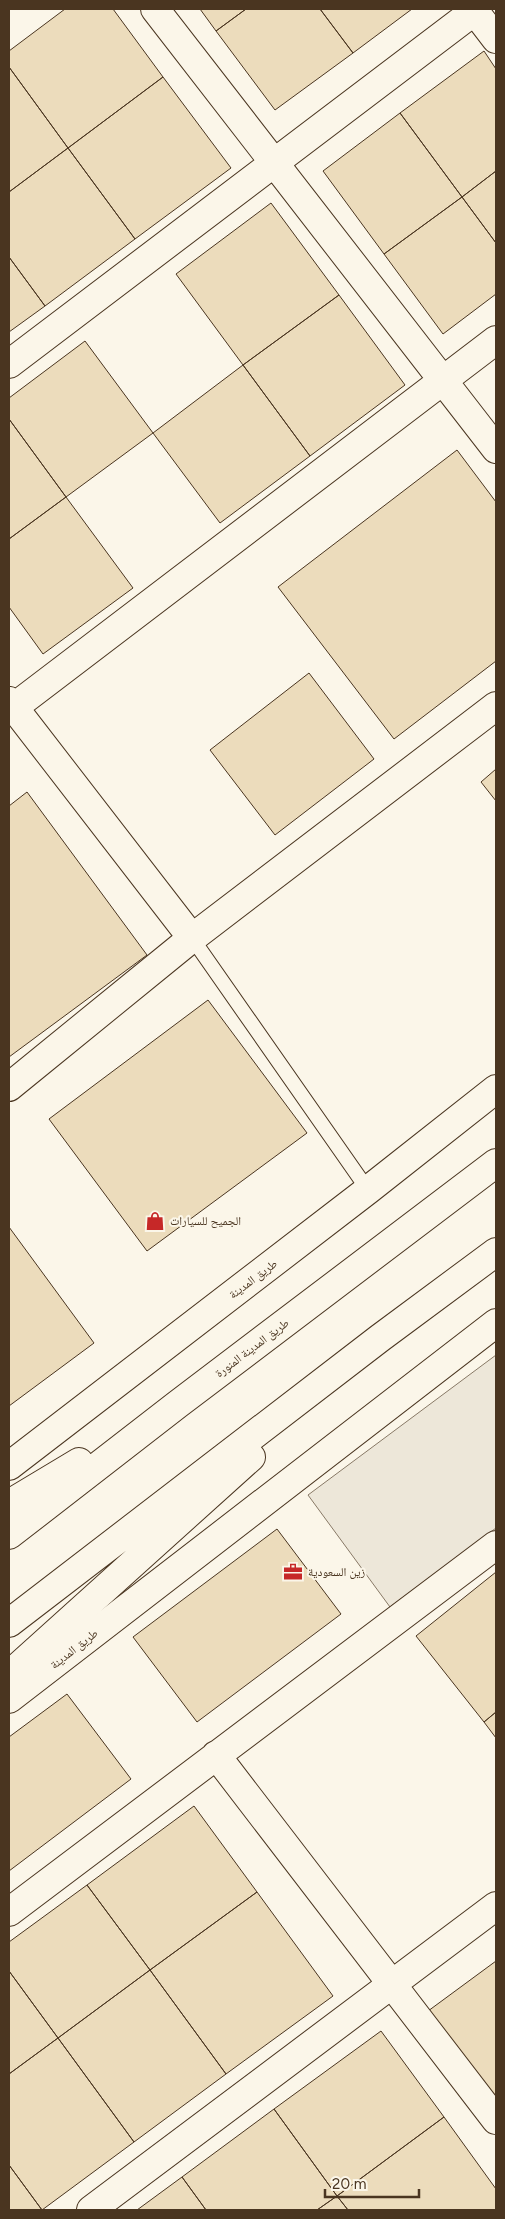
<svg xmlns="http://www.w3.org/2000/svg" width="505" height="2219" viewBox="0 0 505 2219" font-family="Figtree,'Noto Naskh Arabic',sans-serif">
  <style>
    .parking { fill: #ede7d9; stroke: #887966 }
    .building { fill: #ecdcbc; stroke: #4a3520 }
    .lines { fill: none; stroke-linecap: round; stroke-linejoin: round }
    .lane-casing { stroke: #4a3520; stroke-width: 16 }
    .street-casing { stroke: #4a3520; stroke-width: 30 }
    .primary-casing { stroke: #4a3520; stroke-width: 30 }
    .highway-casing { stroke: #4a3520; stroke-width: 30 }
    .lane { stroke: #fbf6e9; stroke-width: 14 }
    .street { stroke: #fbf6e9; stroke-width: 28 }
    .primary { stroke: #fbf6e9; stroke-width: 28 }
    .highway { stroke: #fbf6e9; stroke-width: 28 }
    .labels { text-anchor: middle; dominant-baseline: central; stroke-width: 4; stroke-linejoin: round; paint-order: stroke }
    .poi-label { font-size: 12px; fill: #4a3520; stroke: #fbf6e9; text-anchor: start }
    .street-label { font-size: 12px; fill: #4a3520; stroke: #fbf6e9 }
  </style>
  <rect width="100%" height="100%" fill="#fbf6e9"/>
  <path class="parking" d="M496 1355V1528L390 1607 308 1495Z"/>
  <path class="building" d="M65 9H113L163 77 68 148 9 67V51Z
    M200 9H246L216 31Z
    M246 9H320L353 53 275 110 216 31Z
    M320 9H412L353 53Z
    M484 51 496 69V171L462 197 400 113Z
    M9 67 68 148 9 192Z
    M163 77 231 168 135 239 68 148Z
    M400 113 462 197 384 254 323 171Z
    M68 148 135 239 45 306 9 257V192Z
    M496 171V243L462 197Z
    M462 197 496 243V294L443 334 384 254Z
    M271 203 339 295 243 365 176 274Z
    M9 257 45 306 9 332Z
    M339 295 405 385 310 456 243 365Z
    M85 341 153 433 66 497 9 419V398Z
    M243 365 310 456 220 523 153 433Z
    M9 419 66 497 9 539Z
    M457 450 496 502V661L394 739 278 587Z
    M66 497 133 588 43 654 9 607V539Z
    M309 673 374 759 275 835 210 750Z
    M496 769V801L481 782Z
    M27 792 147 955 9 1057V806Z
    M208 1000 307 1133 147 1251 49 1119Z
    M9 1227 94 1343 9 1406Z
    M277 1529 341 1614 197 1722 133 1637Z
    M496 1572V1712L484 1722 416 1636Z
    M67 1694 131 1779 9 1871V1737Z
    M496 1712V1738L484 1722Z
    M194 1806 257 1892 150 1970 87 1885Z
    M87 1885 150 1970 58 2038 9 1971V1942Z
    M257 1892 333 1996 226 2074 150 1970Z
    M496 1961V2113L424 2014Z
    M150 1970 226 2074 134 2142 58 2038Z
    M9 1971 58 2038 9 2074Z
    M381 2031 444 2117 337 2196 274 2109Z
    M58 2038 134 2142 42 2210 9 2165V2074Z
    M274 2109 337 2196 317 2210H206L182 2177Z
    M444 2117 496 2189V2210H348L337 2196Z
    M9 2165 42 2210H9Z
    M182 2177 206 2210H137Z
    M337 2196 348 2210H317Z"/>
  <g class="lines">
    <g class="lane-casing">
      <path id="lane" d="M192 938 368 1190"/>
    </g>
    <g class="street-casing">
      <path id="street" d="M155 9 496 449
        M473 9 496 39
        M9 364 477 9
        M9 701 192 938
        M9 711 496 340
        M9 1087 192 938 496 706
        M216 1755 496 2120
        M9 1912 496 1545
        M91 2210 496 1906"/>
    </g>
    <g class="primary-casing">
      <path id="primary" d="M9 1466 368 1190 496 1089
        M9 1699 496 1323"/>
    </g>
    <g class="highway-casing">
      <path id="highway" d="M9 1504 79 1462
        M9 1535 178 1404 496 1163
        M9 1623 380 1338 496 1252
        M9 1675 251 1457"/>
    </g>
    <use href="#lane" class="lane"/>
    <use href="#street" class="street"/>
    <use href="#primary" class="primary"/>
    <use href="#highway" class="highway"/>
  </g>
  <defs>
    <g id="shop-bare" transform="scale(1.5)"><path d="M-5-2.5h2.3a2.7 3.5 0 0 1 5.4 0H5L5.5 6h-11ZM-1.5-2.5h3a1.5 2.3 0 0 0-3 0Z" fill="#c62828" stroke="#fbf6e9" stroke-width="2.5" paint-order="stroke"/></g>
    <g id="office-bare" transform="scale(1.5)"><path d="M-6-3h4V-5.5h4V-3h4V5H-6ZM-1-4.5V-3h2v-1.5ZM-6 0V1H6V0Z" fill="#c62828" stroke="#fbf6e9" stroke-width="2.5" paint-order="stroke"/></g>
  </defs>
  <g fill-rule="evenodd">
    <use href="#shop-bare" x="155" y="1221"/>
    <use href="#office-bare" x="293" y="1572"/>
  </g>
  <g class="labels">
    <g class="poi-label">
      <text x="170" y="1221">الجميح للسيارات</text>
      <text x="308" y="1572">زين السعودية</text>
    </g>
    <g class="street-label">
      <text transform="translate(253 1279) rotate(-37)">طريق المدينة</text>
      <text transform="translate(252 1348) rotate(-37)">طريق المدينة المنورة</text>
      <text transform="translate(74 1649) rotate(-38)">طريق المدينة</text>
    </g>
  </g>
  <rect width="505" height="2219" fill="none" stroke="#4a3520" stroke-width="20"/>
  <path d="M325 2189v8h94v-8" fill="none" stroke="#4a3520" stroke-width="2.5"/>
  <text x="332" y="2189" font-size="15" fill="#4a3520" stroke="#fbf6e9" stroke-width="4" paint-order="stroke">20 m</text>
</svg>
